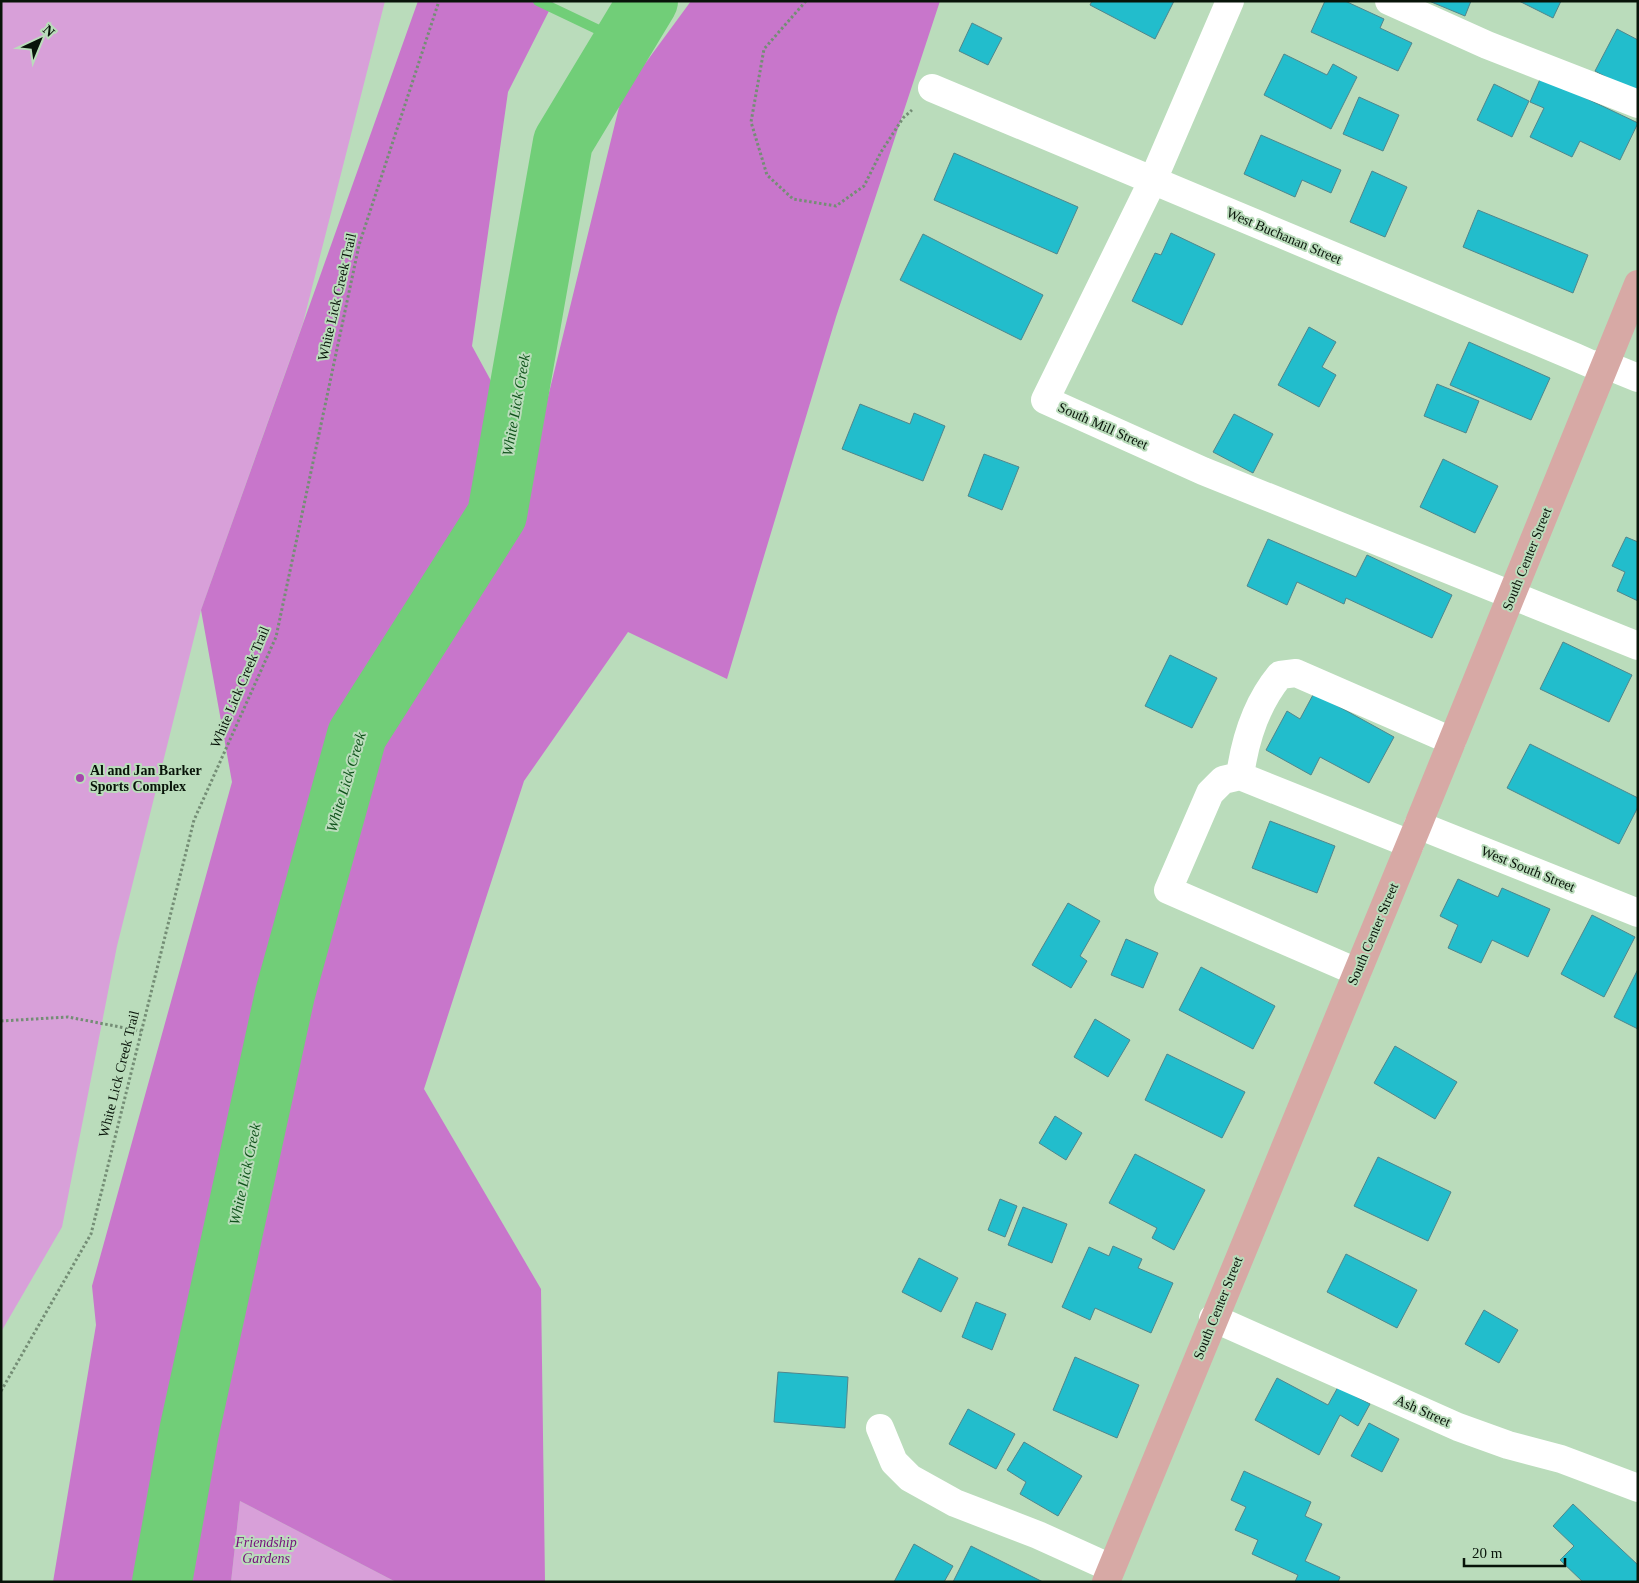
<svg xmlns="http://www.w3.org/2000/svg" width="1639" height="1583" viewBox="0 0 1639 1583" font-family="Georgia,serif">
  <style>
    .green { fill: #d8a0d9 }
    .forest { fill: #c876cb }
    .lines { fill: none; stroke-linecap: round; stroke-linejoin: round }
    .stream { stroke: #71ce78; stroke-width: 10 }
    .river { stroke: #71ce78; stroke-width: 60 }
    .building { fill: #22bdcc; stroke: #50868c }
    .path { stroke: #748d75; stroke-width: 3; stroke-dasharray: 2.5 2.5; stroke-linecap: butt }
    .minor { stroke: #fff; stroke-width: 28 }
    .major { stroke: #d7a9a5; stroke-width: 28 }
    .poi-dot { fill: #a746ad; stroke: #badcbb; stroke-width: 2 }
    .labels { text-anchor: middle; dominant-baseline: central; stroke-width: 4; stroke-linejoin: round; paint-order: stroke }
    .street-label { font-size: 14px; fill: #081409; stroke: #badcbb }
    .poi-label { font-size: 14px; font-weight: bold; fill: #081409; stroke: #badcbb; text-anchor: start }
    .park-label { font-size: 14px; font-style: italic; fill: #760e7c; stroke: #badcbb }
    .water-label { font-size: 15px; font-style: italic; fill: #10521b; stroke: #badcbb }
  </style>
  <rect width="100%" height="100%" fill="#badcbb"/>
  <path class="green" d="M1 1H385L303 323 201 610 117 946 62 1227 1 1332Z
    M240 1501 396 1582H231Z"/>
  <path class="forest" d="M418 1H554L508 92 472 346 533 458 622 95 691 1H940L836 317 727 679 628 632 524 781 424 1089 541 1289 545 1582H396L240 1501 231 1582H53L96 1325 92 1286 232 782 201 610Z"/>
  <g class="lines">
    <path class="stream" d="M538 1 624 42"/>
    <path class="river" d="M162 1582 189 1432 285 994 357 735 497 515 563 142 648 1"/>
  </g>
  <path class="building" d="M1092 1H1174L1155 39 1090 5Z
    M1325 1H1345L1384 19 1380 28 1412 43 1398 71 1311 32Z
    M1429 1H1471L1465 16Z
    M1519 1H1561L1553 18Z
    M972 23 1002 38 988 65 959 51Z
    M1617 29 1638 40V94L1595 71Z
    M1284 54 1327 75 1333 64 1357 77 1331 129 1264 95Z
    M1541 77 1638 123 1620 160 1580 141 1572 157 1530 137 1544 108 1530 102Z
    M1494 84 1529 101 1512 137 1477 120Z
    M1359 97 1399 115 1383 151 1343 134Z
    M1261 135 1341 170 1331 193 1302 180 1295 197 1244 174Z
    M954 153 1078 207 1057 254 934 200Z
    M1372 171 1407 187 1385 237 1350 222Z
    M1478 210 1588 255 1573 293 1463 247Z
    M1171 233 1215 254 1182 325 1132 301 1155 253 1161 255Z
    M923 234 1043 295 1021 340 900 280Z
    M1309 327 1336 342 1322 367 1336 375 1319 407 1278 385Z
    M1469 342 1550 378 1531 420 1450 385Z
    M1437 384 1479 401 1466 433 1424 416Z
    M860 404 910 424 914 413 945 426 923 481 842 449Z
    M1234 414 1273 434 1253 473 1213 452Z
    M984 454 1019 467 1002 510 968 496Z
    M1443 459 1498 486 1475 533 1420 507Z
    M1626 537 1638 542V601L1617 591 1625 572 1612 566Z
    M1268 539 1356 577 1367 555 1452 595 1432 638 1346 598 1344 604 1297 582 1287 605 1247 586Z
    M1563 642 1632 675 1609 722 1540 689Z
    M1170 655 1217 678 1192 728 1145 706Z
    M1314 693 1394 737 1369 783 1320 757 1311 775 1266 750 1287 711 1300 719Z
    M1530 744 1638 798V807L1619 844 1507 788Z
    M1270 821 1335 846 1317 893 1252 868Z
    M1458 879 1498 897 1502 888 1550 909 1528 957 1492 940 1481 963 1448 948 1458 925 1440 916Z
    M1068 903 1100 921 1080 956 1087 961 1071 988 1032 965Z
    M1592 915 1635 937 1604 997 1561 974Z
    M1126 939 1158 953 1143 988 1111 975Z
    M1201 967 1275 1006 1253 1049 1179 1010Z
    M1638 969V1029L1614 1017Z
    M1095 1019 1130 1040 1108 1077 1074 1057Z
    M1395 1046 1457 1082 1435 1119 1374 1083Z
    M1167 1054 1245 1092 1222 1138 1145 1100Z
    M1055 1116 1082 1133 1066 1160 1039 1143Z
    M1135 1154 1205 1190 1174 1250 1152 1238 1157 1228 1109 1203Z
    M1378 1157 1451 1192 1428 1241 1354 1206Z
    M1000 1199 1017 1206 1005 1237 988 1230Z
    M1023 1207 1067 1224 1052 1263 1008 1245Z
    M1113 1246 1142 1259 1138 1268 1173 1283 1151 1333 1095 1308 1090 1320 1062 1307 1089 1247 1109 1256Z
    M1346 1254 1417 1290 1397 1328 1327 1292Z
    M919 1258 958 1278 941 1312 902 1292Z
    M976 1302 1006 1314 992 1350 962 1337Z
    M1484 1310 1518 1330 1499 1363 1465 1344Z
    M1075 1357 1139 1385 1117 1438 1053 1410Z
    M778 1372 848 1377 845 1428 774 1422Z
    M1277 1378 1328 1405 1338 1387 1370 1404 1358 1426 1340 1415 1319 1455 1255 1420Z
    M968 1409 1015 1434 996 1469 949 1444Z
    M1369 1423 1399 1439 1382 1472 1351 1456Z
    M1024 1442 1082 1476 1058 1516 1020 1494 1026 1482 1007 1470Z
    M1244 1471 1311 1502 1305 1516 1322 1524 1305 1561 1340 1577 1338 1582H1295L1298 1575 1252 1554 1258 1540 1235 1530 1246 1507 1231 1500Z
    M1573 1504 1638 1565V1582H1583L1560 1560 1574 1546 1553 1526Z
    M914 1544 953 1566 944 1582H894Z
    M971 1546 1043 1582H953Z"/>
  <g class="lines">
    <path class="path" d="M806 1 764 49 751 122 767 175 793 199 836 206 864 186 881 152 903 118 912 110
      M1 1021 68 1017 141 1031
      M1 1391 91 1234 194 820 276 637 359 245 439 1"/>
    <path class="minor" d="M1230 1 1153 180 1045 400 1203 471 1638 646
      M1389 1 1487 45 1638 104
      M932 88 1575 357 1591 364 1606 365 1638 378
      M1240 776C1245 739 1256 704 1280 675L1296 673 1452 741
      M1418 825 1638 913
      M1357 972 1168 890 1210 793 1223 780 1240 776 1410 844
      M1213 1318 1458 1427 1508 1445 1561 1459 1638 1488
      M880 1428 894 1462 910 1478 955 1503 1038 1535 1111 1568"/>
    <path class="major" d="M1106 1582 1418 825 1638 284"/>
  </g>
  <circle class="poi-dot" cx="80" cy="778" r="5"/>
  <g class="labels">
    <g class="street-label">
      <text transform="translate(1284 236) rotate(23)">West Buchanan Street</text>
      <text transform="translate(337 297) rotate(-77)">White Lick Creek Trail</text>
      <text transform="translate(1103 426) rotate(24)">South Mill Street</text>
      <text transform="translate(1527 559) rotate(-68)">South Center Street</text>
      <text transform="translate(240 687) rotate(-67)">White Lick Creek Trail</text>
      <text transform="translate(1528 869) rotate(22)">West South Street</text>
      <text transform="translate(1373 934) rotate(-67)">South Center Street</text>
      <text transform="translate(119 1074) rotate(-76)">White Lick Creek Trail</text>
      <text transform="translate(1218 1308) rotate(-68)">South Center Street</text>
      <text transform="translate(1423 1411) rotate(24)">Ash Street</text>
    </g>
    <g class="poi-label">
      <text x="90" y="770">Al and Jan Barker<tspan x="90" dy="16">Sports Complex</tspan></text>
    </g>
    <g class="park-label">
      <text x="266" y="1542">Friendship<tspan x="266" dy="16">Gardens</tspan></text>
    </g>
    <g class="water-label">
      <text transform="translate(516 405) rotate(-80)">White Lick Creek</text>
      <text transform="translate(346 782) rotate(-73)">White Lick Creek</text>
      <text transform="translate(245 1174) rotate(-78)">White Lick Creek</text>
    </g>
  </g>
  <rect width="1639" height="1583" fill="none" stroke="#081409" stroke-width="5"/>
  <g transform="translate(40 40) rotate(44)" stroke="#badcbb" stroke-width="4" paint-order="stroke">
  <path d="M0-4L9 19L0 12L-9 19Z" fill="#081409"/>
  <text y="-8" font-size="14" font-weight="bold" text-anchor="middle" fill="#081409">N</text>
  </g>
  <path d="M1464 1558v8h101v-8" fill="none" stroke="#081409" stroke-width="2.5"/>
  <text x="1472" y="1558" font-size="15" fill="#081409" stroke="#badcbb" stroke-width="4" paint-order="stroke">20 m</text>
</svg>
